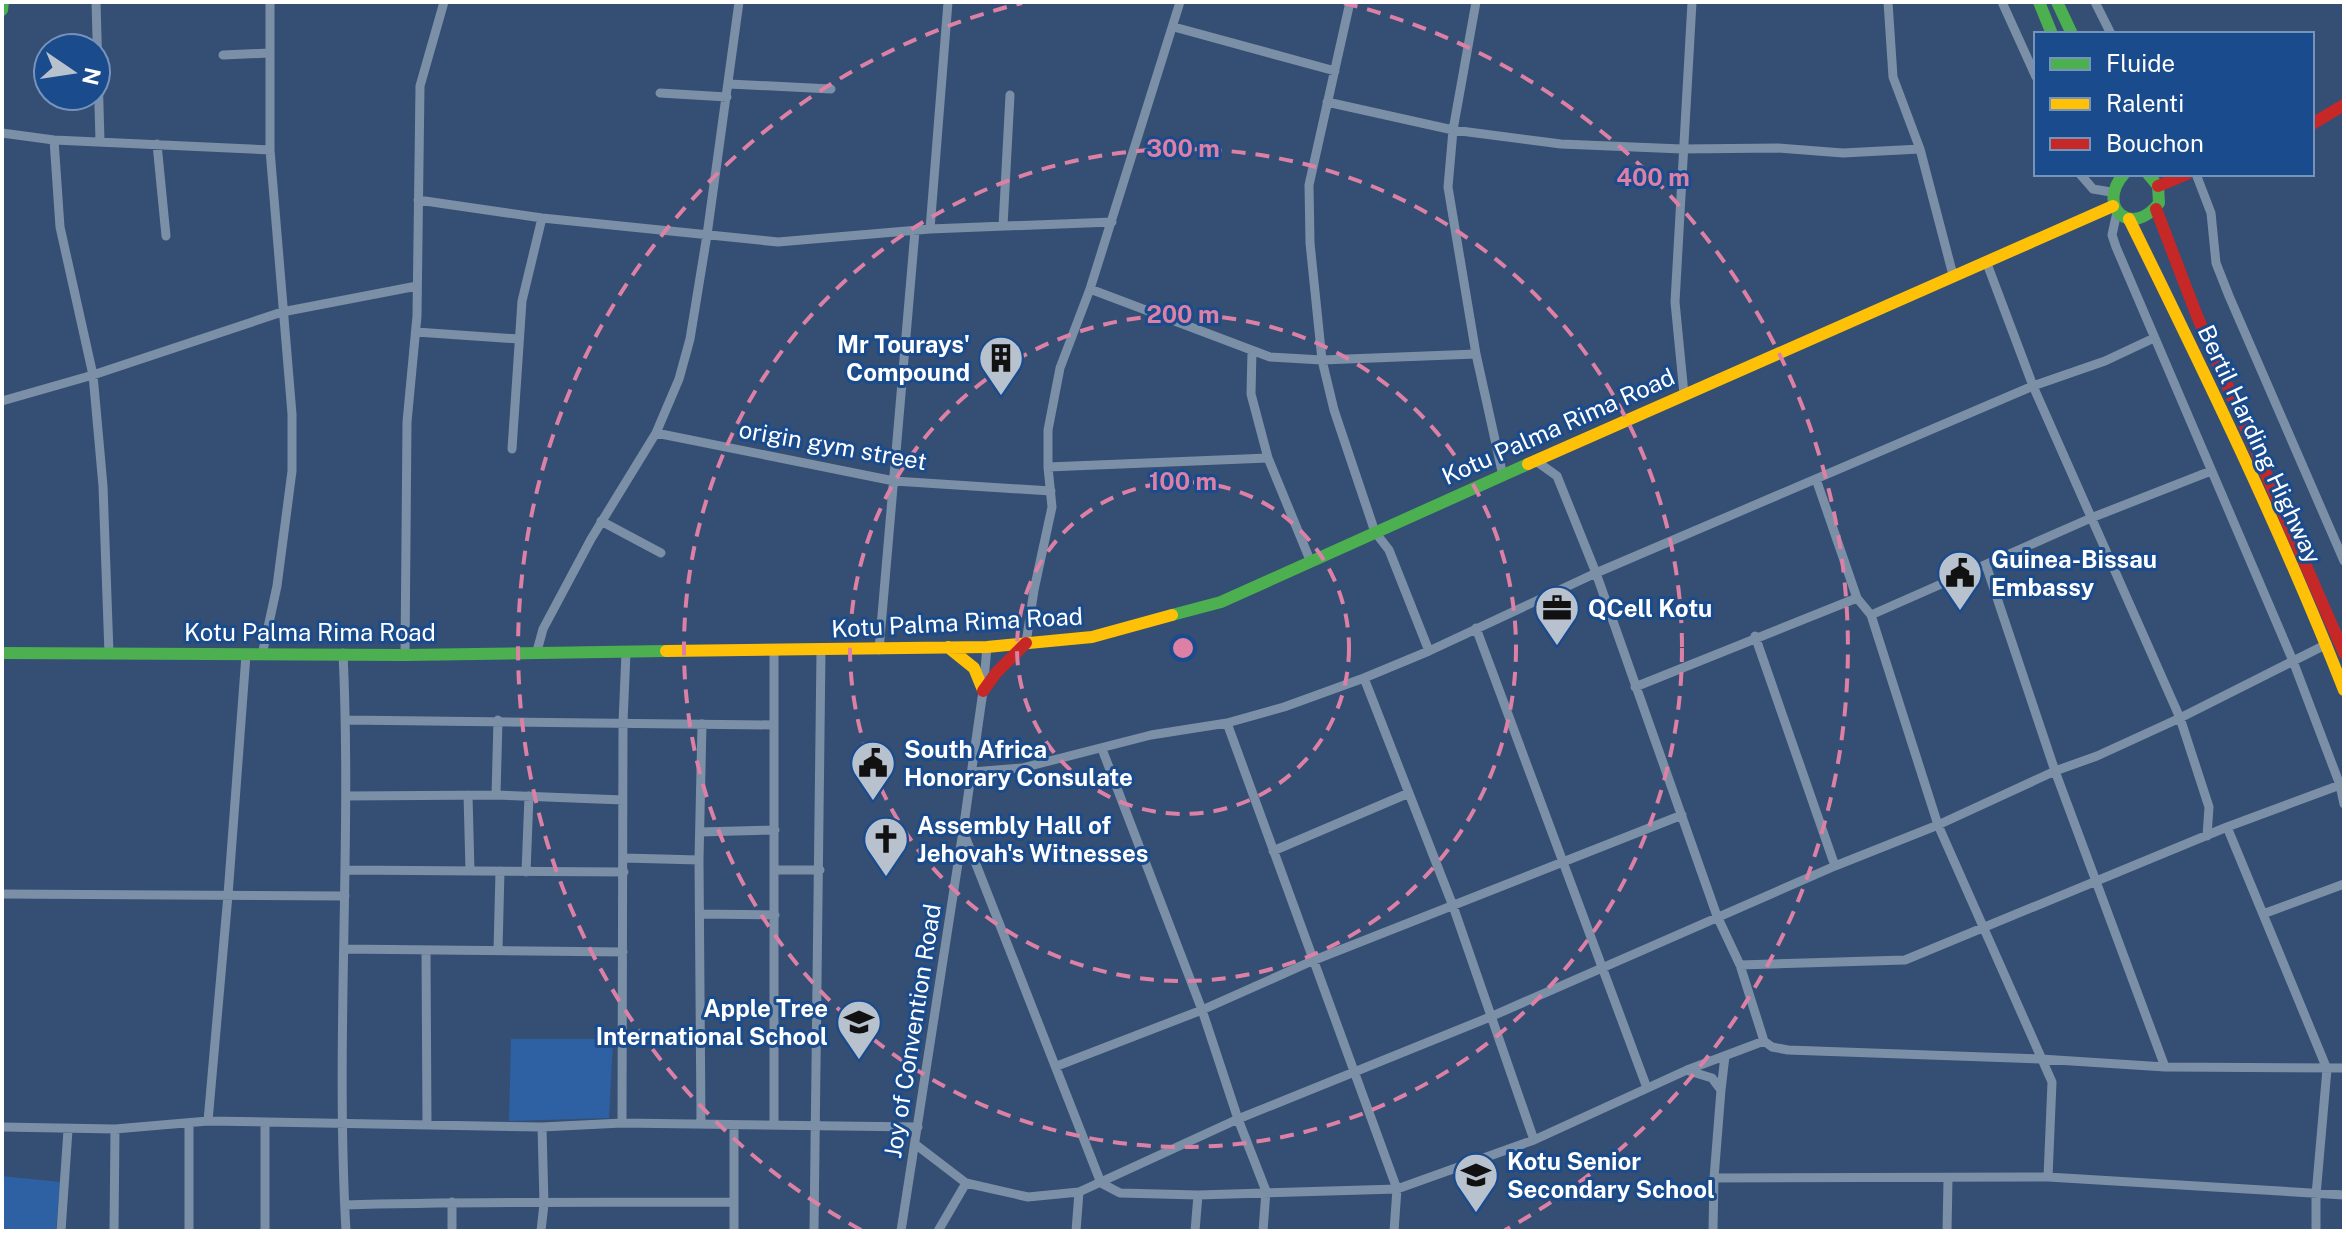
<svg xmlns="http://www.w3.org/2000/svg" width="2346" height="1233" viewBox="0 0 2346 1233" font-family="'Public Sans',sans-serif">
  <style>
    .green { fill: #2e61a3 }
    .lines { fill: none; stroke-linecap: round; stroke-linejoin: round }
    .street { stroke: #7b8fa7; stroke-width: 9 }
    .fast { stroke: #4caf50; stroke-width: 12 }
    .slow { stroke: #ffc107; stroke-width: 12 }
    .jam { stroke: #c62828; stroke-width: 12 }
    .ring { fill: none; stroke: #dd80a5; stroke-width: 4; stroke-dasharray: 14 10 }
    .labels { text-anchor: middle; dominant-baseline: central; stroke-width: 6; stroke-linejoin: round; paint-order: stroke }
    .poi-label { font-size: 24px; font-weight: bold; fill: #fff; stroke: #1a4b8d; text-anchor: start }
    .street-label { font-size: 24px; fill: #fff; stroke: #1a4b8d }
    .centre { fill: #dd80a5; stroke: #1a4b8d; stroke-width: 4 }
    .ring-label { font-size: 24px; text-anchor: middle; font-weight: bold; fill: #dd80a5; stroke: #1a4b8d; stroke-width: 6; stroke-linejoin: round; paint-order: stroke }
  </style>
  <rect width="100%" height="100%" fill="#344f73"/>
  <path class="green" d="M511 1039H613L609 1118 509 1121Z
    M2 1176 60 1182 56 1231H2Z"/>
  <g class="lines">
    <path class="street" d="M96 2 100 141
      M1350 2 1309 185 1310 243 1322 360 1334 410 1375 532 1389 550 1429 651
      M1476 2 1453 130 1448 187 1476 354 1503 476
      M1888 2 1893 77 1920 149 1953 275
      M2002 2 2036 77
      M2095 2 2111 34
      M1174 27 1335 71
      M223 55 269 53
      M729 84 831 89
      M660 93 727 97
      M1327 102 1453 130 1561 144 1682 149 1778 148 1843 153 1920 149
      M2 133 54 140 270 150
      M54 140 60 227 93 375 103 486 109 653
      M157 144 166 236
      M2080 174 2093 189 2111 192
      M2196 174 2211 213 2216 263 2229 296 2344 561
      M418 200 542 218 778 242 930 229 1112 222
      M2117 212 2112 235 2116 247 2293 661 2340 785 2344 804
      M1003 226 1010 95
      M930 229 948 2
      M1986 261 2033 386 2180 718 2209 807 2207 836
      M1090 289 1270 357 1322 360 1476 354
      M416 332 519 339
      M1252 351 1251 394 1268 458 1310 560
      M1684 394 1675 302 1692 2
      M2 401 93 375 282 312 417 286
      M656 433 894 481 1051 491
      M512 449 522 301 542 218
      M1536 461 1557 476 1596 573 1717 916 1740 965 1764 1041
      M1048 467 1268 458
      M1816 479 1857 598 1871 615 1938 825 2052 1082 2048 1177
      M601 521 661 553
      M1986 565 2055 771 2165 1067
      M1871 615 2091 518 2211 471
      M1476 628 1647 1088
      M1755 636 1835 866
      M1026 643 1034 590 1052 507 1048 467V430L1060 368 1090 289 1180 2
      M774 650V1125
      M879 650 915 231
      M537 651 543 629 591 539 656 433 679 379 690 339 707 235 739 2
      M343 653C352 845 335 1038 346 1231
      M262 655 277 586 292 471V414L270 150V2
      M405 655 407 422 417 316 420 86 444 2
      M1364 678 1453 906 1534 1140
      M1635 687 1857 598
      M346 720 773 725
      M1227 723 1397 1189 1394 1231
      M1102 749 1202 1010 1238 1119 1266 1191 1263 1231
      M972 772 1022 768 1151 735 1227 723 1284 707 1364 678 1429 651 1596 573 2033 386 2105 361 2154 338
      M468 795 470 871
      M496 795 498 720
      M346 796 496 795 623 800
      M2227 827 2327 1069 2316 1195V1231
      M963 831 1101 1183 1120 1193 1198 1195 1397 1189 1534 1140 1687 1070 1764 1041 1772 1047 1788 1050 2041 1059 2165 1067 2344 1068
      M700 832 775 830
      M1273 851 1409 793
      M624 858 699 860
      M347 870 624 872
      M775 870H820
      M526 872 529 796
      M2 894 345 896
      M700 914 775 915
      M2263 914 2344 884
      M344 949 623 952
      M426 950 427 1125
      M498 950 500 871
      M1740 965 1905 960 2227 827 2340 785
      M1057 1066 1202 1010 1312 961 1682 815
      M1689 1071 1712 1078 1721 1090 1714 1178 1713 1231
      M1721 1090 1725 1056
      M208 1121 228 895 246 655
      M622 1123 623 722 626 653
      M701 1124 699 860 702 724
      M734 1125V1231
      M2 1127 115 1129 208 1121 542 1127 622 1123 918 1127
      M915 1144 966 1183 1028 1197 1079 1192 1238 1119 1490 1017 1835 866 1938 825 2055 771 2097 756 2180 718 2327 644
      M1714 1178 2048 1177 2344 1195
      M345 1205C474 1201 604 1203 734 1202
      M61 1231 68 1130
      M114 1231 115 1129
      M189 1231V1123
      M265 1231V1122
      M452 1231V1202
      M541 1231 544 1204 542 1127
      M814 1231 821 651
      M901 1231 963 831 983 691 987 647
      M938 1231 966 1183
      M1076 1231 1079 1192
      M1195 1231 1198 1195
      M1947 1231 1948 1180"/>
    <path class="fast" d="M2039 2 2052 34
      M2057 2 2072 34
      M2 10 3 2
      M2124 174C2095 207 2132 239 2159 203L2158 186 2148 174
      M1172 615 1221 602 1528 464
      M2 653 405 655 666 651"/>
    <path class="slow" d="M2129 219C2205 373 2281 530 2344 690
      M1528 464 2113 206
      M948 647 974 668 983 690
      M666 651 987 647 1092 637 1172 615"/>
    <path class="jam" d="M2312 124 2344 105
      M2158 186 2187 174
      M2156 209 2197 316 2344 653
      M983 691 996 673 1026 643"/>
  </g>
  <g class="ring">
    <circle cx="1183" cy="648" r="166"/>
    <circle cx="1183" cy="648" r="333"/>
    <circle cx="1183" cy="648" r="499"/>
    <path d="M861 1230A665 665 0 0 1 1022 3M1344 3A665 665 0 0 1 1505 1230"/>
  </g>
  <defs>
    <g id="building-pin" transform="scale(2.3)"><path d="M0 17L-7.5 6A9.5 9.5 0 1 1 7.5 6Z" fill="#b8c1ce" stroke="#1a4b8d"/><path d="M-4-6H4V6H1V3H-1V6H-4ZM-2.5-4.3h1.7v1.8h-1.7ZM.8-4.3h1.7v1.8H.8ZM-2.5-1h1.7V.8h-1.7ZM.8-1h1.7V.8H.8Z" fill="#111"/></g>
    <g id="civic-pin" transform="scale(2.3)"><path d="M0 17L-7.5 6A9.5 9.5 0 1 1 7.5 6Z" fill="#b8c1ce" stroke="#1a4b8d"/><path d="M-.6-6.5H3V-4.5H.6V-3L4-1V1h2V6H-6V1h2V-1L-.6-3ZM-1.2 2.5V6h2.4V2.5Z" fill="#111"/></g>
    <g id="office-pin" transform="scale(2.3)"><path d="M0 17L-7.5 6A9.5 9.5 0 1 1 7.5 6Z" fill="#b8c1ce" stroke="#1a4b8d"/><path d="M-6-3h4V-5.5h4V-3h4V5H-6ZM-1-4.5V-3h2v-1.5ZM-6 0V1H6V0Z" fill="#111"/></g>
    <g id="church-pin" transform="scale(2.3)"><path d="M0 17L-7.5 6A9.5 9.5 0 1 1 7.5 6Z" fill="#b8c1ce" stroke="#1a4b8d"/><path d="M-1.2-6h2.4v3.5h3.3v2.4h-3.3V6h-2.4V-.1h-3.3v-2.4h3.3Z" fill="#111"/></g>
    <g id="school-pin" transform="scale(2.3)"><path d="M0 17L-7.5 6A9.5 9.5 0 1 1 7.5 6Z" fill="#b8c1ce" stroke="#1a4b8d"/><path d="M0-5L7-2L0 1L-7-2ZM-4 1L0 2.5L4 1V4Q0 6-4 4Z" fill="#111"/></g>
  </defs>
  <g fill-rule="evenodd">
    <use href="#building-pin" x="1001" y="358"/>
    <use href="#civic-pin" x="1960" y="573"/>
    <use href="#office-pin" x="1557" y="608"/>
    <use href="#civic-pin" x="873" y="763"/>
    <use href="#church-pin" x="886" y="839"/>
    <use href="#school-pin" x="859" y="1022"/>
    <use href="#school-pin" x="1476" y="1175"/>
  </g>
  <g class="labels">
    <g class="poi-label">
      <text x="970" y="344" text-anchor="end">Mr Tourays'<tspan x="970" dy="28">Compound</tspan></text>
      <text x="1991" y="559">Guinea-Bissau<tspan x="1991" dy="28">Embassy</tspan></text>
      <text x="1588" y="608">QCell Kotu</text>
      <text x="904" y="749">South Africa<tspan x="904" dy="28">Honorary Consulate</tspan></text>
      <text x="917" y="825">Assembly Hall of<tspan x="917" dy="28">Jehovah's Witnesses</tspan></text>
      <text x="828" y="1008" text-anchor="end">Apple Tree<tspan x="828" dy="28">International School</tspan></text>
      <text x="1507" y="1161">Kotu Senior<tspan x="1507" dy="28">Secondary School</tspan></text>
    </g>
    <g class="street-label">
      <text transform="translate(1558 426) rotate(-24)">Kotu Palma Rima Road</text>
      <text transform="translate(2260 444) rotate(65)">Bertil Harding Highway</text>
      <text transform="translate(833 445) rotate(10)">origin gym street</text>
      <text transform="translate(957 622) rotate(-3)">Kotu Palma Rima Road</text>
      <text x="310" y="632">Kotu Palma Rima Road</text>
      <text transform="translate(912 1031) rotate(-81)">Joy of Convention Road</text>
    </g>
  </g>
  <circle cx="1183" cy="648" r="12" class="centre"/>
  <g class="ring-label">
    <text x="1183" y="157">300 m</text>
    <text x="1653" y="186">400 m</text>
    <text x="1183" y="323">200 m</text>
    <text x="1183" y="490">100 m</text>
  </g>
  <rect width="2346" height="1233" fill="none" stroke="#ffffff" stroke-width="8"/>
  <rect x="2034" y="32" width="280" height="144" fill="#1a4b8d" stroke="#7693bb" stroke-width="2"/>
  <rect x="2050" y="58" width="40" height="12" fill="#4caf50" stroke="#7693bb" stroke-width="2"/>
  <text x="2106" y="72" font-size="24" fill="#ffffff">Fluide</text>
  <rect x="2050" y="98" width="40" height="12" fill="#ffc107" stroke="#7693bb" stroke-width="2"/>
  <text x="2106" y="112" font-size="24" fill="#ffffff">Ralenti</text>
  <rect x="2050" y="138" width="40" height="12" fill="#c62828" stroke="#7693bb" stroke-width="2"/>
  <text x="2106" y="152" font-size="24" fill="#ffffff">Bouchon</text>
  <g transform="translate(72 72) rotate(103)"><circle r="38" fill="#1a4b8d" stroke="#7693bb" stroke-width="2"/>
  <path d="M0-6L14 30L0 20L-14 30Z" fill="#b8c1ce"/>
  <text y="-12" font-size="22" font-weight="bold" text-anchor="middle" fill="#ffffff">N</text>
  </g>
</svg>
